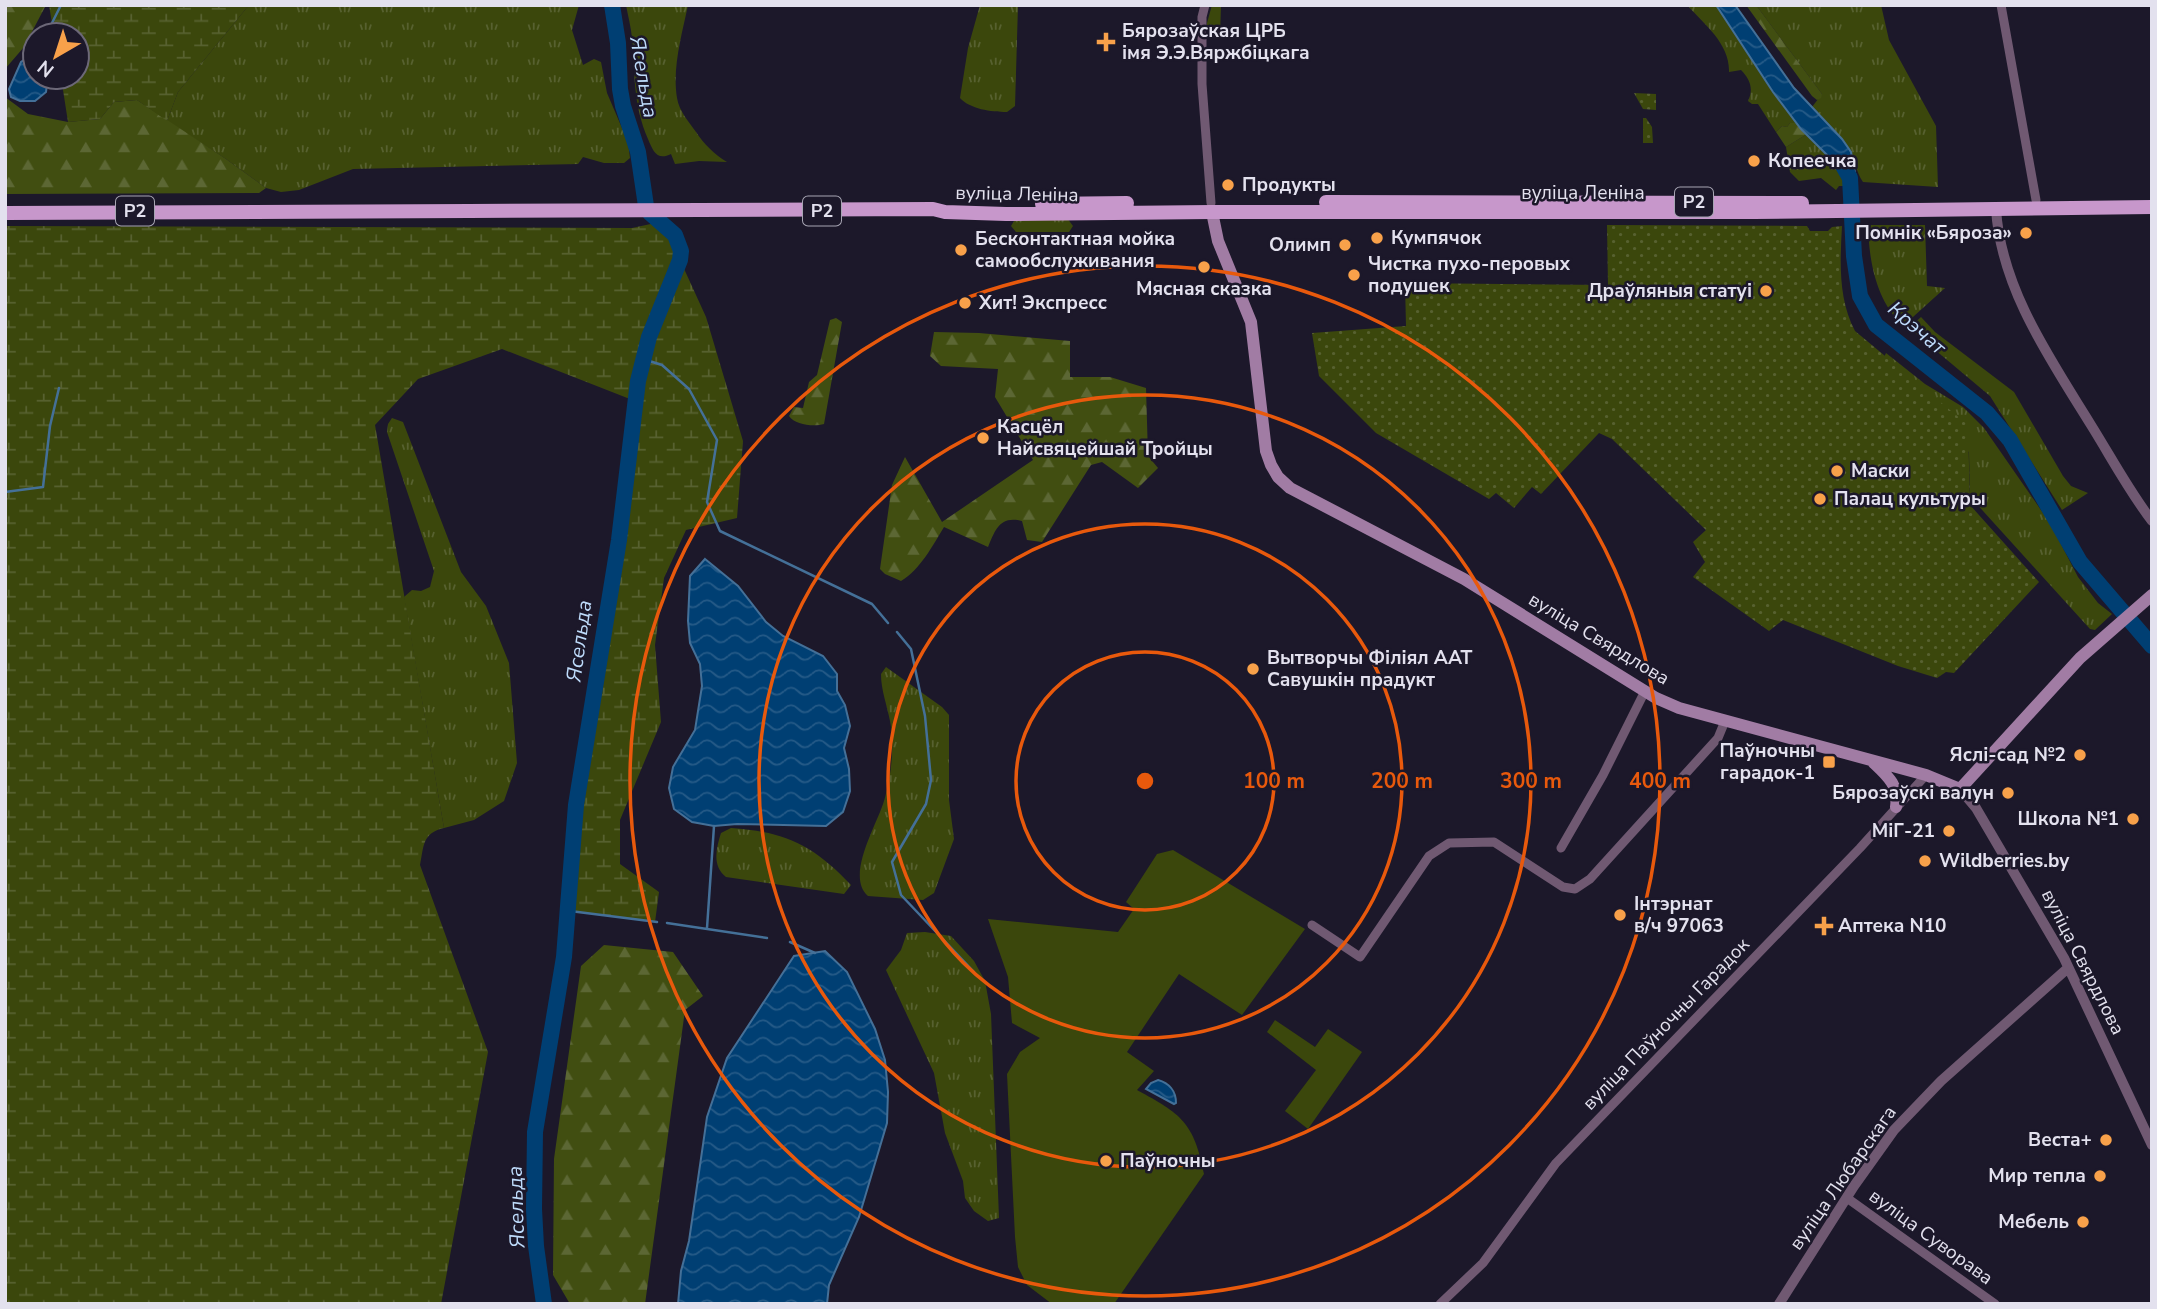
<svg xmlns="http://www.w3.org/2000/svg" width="2157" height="1309" viewBox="0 0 2157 1309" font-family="'Nunito Sans',sans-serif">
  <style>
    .grass { fill: url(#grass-tufts) }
    .forest { fill: url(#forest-firs) }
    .wetland { fill: url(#wetland-marsh) }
    .park { fill: url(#park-dots) }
    .garden { fill: #3b470c }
    .water { fill: url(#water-waves); stroke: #447098; stroke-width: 2 }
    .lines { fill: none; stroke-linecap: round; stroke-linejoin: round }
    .stream { stroke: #447098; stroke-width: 2.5 }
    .river { stroke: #003f73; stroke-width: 16 }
    .minor { stroke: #705972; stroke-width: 9 }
    .tertiary { stroke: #705972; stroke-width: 10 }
    .secondary { stroke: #a17ca4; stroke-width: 12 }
    .primary { stroke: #c797cb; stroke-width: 14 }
    .ring { fill: none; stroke: #e8590c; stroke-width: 3.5 }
    .poi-dot { fill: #f8a14a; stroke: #1c182a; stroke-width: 2.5 }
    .labels { text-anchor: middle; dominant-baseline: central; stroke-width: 5; stroke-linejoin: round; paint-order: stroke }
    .shield { fill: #1c182a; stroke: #a7a5b3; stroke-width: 2 }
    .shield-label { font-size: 18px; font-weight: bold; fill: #e3e1ee }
    .poi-label { font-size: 19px; font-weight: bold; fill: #e3e1ee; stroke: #1c182a; text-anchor: start }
    .street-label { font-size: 19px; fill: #e3e1ee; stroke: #1c182a }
    .water-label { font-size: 21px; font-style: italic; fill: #bedbfb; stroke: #1c182a }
    .centre { fill: #e8590c; stroke: #1c182a; stroke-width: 3.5 }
    .ring-label { font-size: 21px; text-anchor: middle; font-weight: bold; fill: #e8590c; stroke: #1c182a; stroke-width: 5; stroke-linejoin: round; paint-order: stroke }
  </style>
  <defs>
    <pattern id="grass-tufts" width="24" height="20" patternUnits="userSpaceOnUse" patternTransform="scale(1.75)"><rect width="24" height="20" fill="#3b470c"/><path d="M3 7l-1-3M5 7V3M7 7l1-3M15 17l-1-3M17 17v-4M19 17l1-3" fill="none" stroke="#576130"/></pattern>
    <pattern id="forest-firs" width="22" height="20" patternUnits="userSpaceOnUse" patternTransform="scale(1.75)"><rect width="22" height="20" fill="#414e11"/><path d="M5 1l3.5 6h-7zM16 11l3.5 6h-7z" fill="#5c6734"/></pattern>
    <pattern id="wetland-marsh" width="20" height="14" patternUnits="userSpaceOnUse" patternTransform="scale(1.75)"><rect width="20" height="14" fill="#3b470c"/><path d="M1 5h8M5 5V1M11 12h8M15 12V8" fill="none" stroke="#576130"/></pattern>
    <pattern id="park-dots" width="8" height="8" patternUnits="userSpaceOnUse" patternTransform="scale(1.75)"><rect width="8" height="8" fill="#3b470c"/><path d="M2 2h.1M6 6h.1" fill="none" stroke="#576130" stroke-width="1.8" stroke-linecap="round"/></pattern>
    <pattern id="water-waves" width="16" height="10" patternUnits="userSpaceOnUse" patternTransform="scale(1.75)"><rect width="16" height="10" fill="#003f73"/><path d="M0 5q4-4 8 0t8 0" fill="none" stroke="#255a87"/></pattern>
  </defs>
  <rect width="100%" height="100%" fill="#1c182a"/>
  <path class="grass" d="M249 5H579L572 30 583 65 594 59 601 62 607 93 628 142 630 158 624 163H604L583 157 578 164 353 169 299 190 281 192 266 188 226 159 167 121 178 92Z
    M626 5H688C682 34 672 68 677 98 679 111 689 122 696 132 704 144 714 154 727 162L699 161 675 164 671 154C657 161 653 151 648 139 633 104 635 75 632 38 631 27 628 16 626 5Z
    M980 5H1018L1015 106 1007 112C991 112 970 109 960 98L968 48Z
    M1212 5H1221L1220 36H1212L1207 32V23Z
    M1687 5H1716L1773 92 1797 123H1790L1787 127 1782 126 1776 132 1758 104H1752L1748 101C1754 89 1750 79 1741 70L1729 72C1730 44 1705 25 1687 5Z
    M1756 5H1881L1889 40 1936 126 1938 187 1863 182C1856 172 1856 162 1850 151 1841 134 1824 121 1812 107L1822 94Z
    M1807 134C1821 147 1843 166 1847 186H1839L1836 190 1821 178 1799 181 1790 172 1786 147Z
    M1016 218H1067L1073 226 1069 232H1016L1011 226Z
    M1868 225H1925L1927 286 1945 288 1903 326C1876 300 1869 262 1868 225Z
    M1921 317 1935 332 2014 392 2063 476 2071 486 2088 493 2062 510 1990 396 1909 328Z
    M1886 353 1925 384 1963 407 1984 428 2050 523 2078 577 2098 603 2112 614 2095 630 2090 629 1974 501H1970L1969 452 1877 373Z
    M392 418 403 422 461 572 486 606 509 663 517 763 504 801 474 820 444 828 404 597 412 590 421 591 430 587 434 571 387 432 388 424Z
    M886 667 942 707 949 715V800L954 839 934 893 923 900 868 896C845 876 877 825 884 801 891 778 895 745 890 721 887 705 881 690 881 674Z
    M731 828C786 832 813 845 851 885L844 894 726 877C712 866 716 849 721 833Z
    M925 932 951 936 974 961 985 981 991 1014 999 1218 988 1221 974 1211 965 1198 963 1181 945 1133 934 1073 886 970 901 950 907 933Z"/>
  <path class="forest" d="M5 5H46L24 47 5 69Z
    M1746 5H1756L1822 94 1821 98 1817 100 1812 96Z
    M5 97 28 114 68 122 100 119 114 102 137 100 226 159 266 188 259 193 5 194Z
    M1790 123H1797L1807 134 1786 147 1776 132 1782 126 1787 127Z
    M836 318 842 322 824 424C814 427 795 425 789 416L794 407 803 408 809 382 817 375 830 320Z
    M934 332 979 333 1070 341V377H1110L1146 388 1148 456 1158 468 1138 488 1102 462 1091 465 1042 542 1027 540 1022 521C1000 515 995 530 988 547L944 527C933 545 920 570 901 581L885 574 880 569 892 485 905 457 942 522 1033 460 995 397 998 369 941 366 930 356Z
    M604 945 673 952 703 996 685 1010 645 1304H570L553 1275 554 1159 581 966Z"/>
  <path class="wetland" d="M49 5H249L178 92 167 121 137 100 114 102 100 119 68 122 61 77H77V35H54Z
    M660 222 668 228 679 243 680 260 706 317 743 441 737 518 686 530 664 578 655 645 661 722 620 820V864L659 892 655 922 570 911 576 805 619 540 635 401 502 349 418 379 375 425 444 828C422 833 424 846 420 865L488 1052 441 1304H5V226L632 228Z"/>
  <path class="park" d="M1634 93 1656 94V110L1643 109Z
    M1643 118H1646L1652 127 1653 143H1643Z
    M1607 225 1807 226 1810 231H1828L1832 227 1842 226C1840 261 1838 299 1855 331L1968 425 1970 505 2039 582 1954 673 1946 672 1937 678 1898 666 1783 620 1769 631 1693 577 1705 562 1693 542 1706 530 1612 439 1599 433 1541 494 1532 487 1514 508 1496 493 1489 499 1376 433 1319 376 1312 333 1406 326 1405 283 1608 285Z"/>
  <path class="garden" d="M1173 850 1305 929 1242 1015 1179 974 1127 1052 1154 1071 1137 1090C1181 1114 1194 1122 1204 1174L1114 1304H1052L1027 1285 1018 1267 1015 1237 1007 1074 1020 1052 1040 1038 1012 1023 1008 977 988 919 1118 932 1134 909 1126 902 1157 854Z
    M1275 1020 1315 1047 1328 1029 1362 1052 1308 1129 1285 1111 1316 1070 1267 1032Z"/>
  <path class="water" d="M1716 5H1735L1794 88 1842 139 1851 152 1856 178 1852 182 1846 181 1830 158 1801 129 1773 92Z
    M33 54H35V77H48L46 92 35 101H20L11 97 9 89 21 62Z
    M705 559 738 586 766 622 783 636 823 656 837 674V691L845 705 850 726 844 748 849 769 850 791 843 812 826 826 737 824 714 826 692 822 674 809 669 788 673 767 695 730 702 686 700 664 690 643 688 621 690 576Z
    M825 951 847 972 875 1029 885 1060 888 1092 887 1123 859 1217 829 1285 827 1304H678L681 1271 689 1241 707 1117 727 1058 794 956Z
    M1158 1080C1169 1083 1176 1091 1176 1103L1174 1104 1146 1089 1151 1083Z"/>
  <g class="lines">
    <path class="stream" d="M46 35 61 5
      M643 359 662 365 689 389 717 440 707 502 720 531 872 604 888 623
      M5 492 43 487 50 426 59 388
      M897 632 911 649 925 716 931 780 926 804 892 862 901 895 974 972
      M570 911 657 922
      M667 923 767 938
      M707 928 714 826
      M790 942 815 953"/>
    <path class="river" d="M1842 164 1850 178 1854 256 1860 296 1876 325 1987 413 2010 440 2080 562 2152 646
      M544 1304 536 1246 534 1209 535 1132 564 957 576 805 619 540 638 381 649 337 680 260 681 251 675 235 650 213 646 206 638 152 623 106 620 89 618 43 612 5"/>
    <path class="minor" d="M1205 5 1202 17V84L1211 203
      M2001 5 2036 200
      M1561 848 1603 775 1645 691
      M1312 925 1360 957 1429 856 1449 843 1494 842 1563 887 1575 889 1590 879 1718 738 1725 721
      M1847 1198 1995 1304
      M1440 1304 1483 1263 1556 1163 1860 848 1926 775"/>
    <path class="tertiary" d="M1996 209C2001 289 2051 360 2091 425 2111 457 2129 491 2152 521
      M1960 789 1976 808 2064 958 2152 1145
      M1779 1304 1854 1186 1894 1130 1941 1081 2068 968"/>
    <path class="secondary" d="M1212 212 1218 241 1251 322 1266 451 1271 465 1278 477 1290 488 1464 579 1656 698 1679 708 1926 775 1960 789 2080 658 2152 595
      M1874 763C1889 777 1899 786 1896 807"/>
    <path class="primary" d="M1326 202 1802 203
      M1042 204 1127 203
      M5 213C314 209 624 213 933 209L945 212 1006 214 1212 212H1754L2152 207"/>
  </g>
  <g class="ring">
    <circle cx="1145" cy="781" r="129"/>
    <circle cx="1145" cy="781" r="257"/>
    <circle cx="1145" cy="781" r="386"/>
    <circle cx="1145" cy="781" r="515"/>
  </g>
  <g class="poi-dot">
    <path d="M1102.5 31.5h7v7h7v7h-7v7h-7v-7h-7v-7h7z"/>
    <circle cx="1754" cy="161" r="7"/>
    <circle cx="1228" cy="185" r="7"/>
    <circle cx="2026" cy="233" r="7"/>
    <circle cx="1377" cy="238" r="7"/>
    <circle cx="1345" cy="245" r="7"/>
    <circle cx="961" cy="250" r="7"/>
    <circle cx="1204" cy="267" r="7"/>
    <circle cx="1354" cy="275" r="7"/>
    <circle cx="1766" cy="291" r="7"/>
    <circle cx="965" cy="303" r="7"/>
    <circle cx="983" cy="438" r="7"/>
    <circle cx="1837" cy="471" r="7"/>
    <circle cx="1820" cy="499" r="7"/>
    <circle cx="1253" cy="669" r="7"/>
    <circle cx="2080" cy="755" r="7"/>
    <rect x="1822" y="755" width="14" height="14" rx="3.5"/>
    <circle cx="2008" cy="793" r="7"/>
    <circle cx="2133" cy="819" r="7"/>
    <circle cx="1949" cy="831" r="7"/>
    <circle cx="1925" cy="861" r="7"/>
    <circle cx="1620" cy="915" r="7"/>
    <path d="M1820.5 915.5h7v7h7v7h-7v7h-7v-7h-7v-7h7z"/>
    <circle cx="2106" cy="1140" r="7"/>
    <circle cx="1106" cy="1161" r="7"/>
    <circle cx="2100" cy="1176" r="7"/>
    <circle cx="2083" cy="1222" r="7"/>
  </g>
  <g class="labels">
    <g class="shield">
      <rect x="1675" y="187.5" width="38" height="29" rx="5"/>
      <rect x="116" y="196.5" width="38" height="29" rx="5"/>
      <rect x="803" y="196.5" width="38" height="29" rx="5"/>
    </g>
    <g class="shield-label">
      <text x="1694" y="202">Р2</text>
      <text x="135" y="211">Р2</text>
      <text x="822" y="211">Р2</text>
    </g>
    <g class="poi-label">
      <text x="1122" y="31">Бярозаўская ЦРБ<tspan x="1122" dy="22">імя Э.Э.Вяржбіцкага</tspan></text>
      <text x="1768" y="161">Копеечка</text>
      <text x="1242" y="185">Продукты</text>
      <text x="2012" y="233" text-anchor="end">Помнік «Бяроза»</text>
      <text x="1391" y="238">Кумпячок</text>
      <text x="975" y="239">Бесконтактная мойка<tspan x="975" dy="22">самообслуживания</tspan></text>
      <text x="1331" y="245" text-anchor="end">Олимп</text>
      <text x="1368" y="264">Чистка пухо-перовых<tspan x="1368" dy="22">подушек</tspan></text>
      <text x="1204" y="289" text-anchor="middle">Мясная сказка</text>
      <text x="1752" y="291" text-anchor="end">Драўляныя статуі</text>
      <text x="979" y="303">Хит! Экспресс</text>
      <text x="997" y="427">Касцёл<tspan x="997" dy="22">Найсвяцейшай Тройцы</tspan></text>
      <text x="1851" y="471">Маски</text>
      <text x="1834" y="499">Палац культуры</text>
      <text x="1267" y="658">Вытворчы Філіял ААТ<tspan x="1267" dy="22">Савушкін прадукт</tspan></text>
      <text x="1815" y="751" text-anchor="end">Паўночны<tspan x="1815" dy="22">гарадок-1</tspan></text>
      <text x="2066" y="755" text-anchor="end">Яслі-сад №2</text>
      <text x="1994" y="793" text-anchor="end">Бярозаўскі валун</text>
      <text x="2119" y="819" text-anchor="end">Школа №1</text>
      <text x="1935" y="831" text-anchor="end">МіГ-21</text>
      <text x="1939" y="861">Wildberries.by</text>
      <text x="1634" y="904">Інтэрнат<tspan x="1634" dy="22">в/ч 97063</tspan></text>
      <text x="1838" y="926">Аптека N10</text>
      <text x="2092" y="1140" text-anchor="end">Веста+</text>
      <text x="1120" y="1161">Паўночны</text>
      <text x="2086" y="1176" text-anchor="end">Мир тепла</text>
      <text x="2069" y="1222" text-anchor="end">Мебель</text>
    </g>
    <g class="street-label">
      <text x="1583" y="193">вуліца Леніна</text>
      <text transform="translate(1017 194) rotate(1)">вуліца Леніна</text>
      <text transform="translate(1599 639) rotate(31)">вуліца Свярдлова</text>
      <text transform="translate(2083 962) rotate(63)">вуліца Свярдлова</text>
      <text transform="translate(1666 1024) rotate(-46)">вуліца Паўночны Гарадок</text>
      <text transform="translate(1843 1178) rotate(-55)">вуліца Любарскага</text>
      <text transform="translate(1931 1237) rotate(36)">вуліца Суворава</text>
    </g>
    <g class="water-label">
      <text transform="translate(644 77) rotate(80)">Ясельда</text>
      <text transform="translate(1917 328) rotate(41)">Крэчат</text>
      <text transform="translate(579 641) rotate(-82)">Ясельда</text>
      <text transform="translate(516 1207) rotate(-92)">Ясельда</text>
    </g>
  </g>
  <circle cx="1145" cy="781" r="10" class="centre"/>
  <g class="ring-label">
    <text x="1274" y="788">100 m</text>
    <text x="1402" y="788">200 m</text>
    <text x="1531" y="788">300 m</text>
    <text x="1660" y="788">400 m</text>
  </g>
  <rect width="2157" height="1309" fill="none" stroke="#e3e1ee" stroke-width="14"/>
  <g transform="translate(56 56) rotate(219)"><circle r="33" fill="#1c182a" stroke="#6c6878" stroke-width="2"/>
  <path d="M0-5L12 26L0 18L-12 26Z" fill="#f8a14a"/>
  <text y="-10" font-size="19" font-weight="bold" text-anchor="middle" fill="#e3e1ee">N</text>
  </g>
</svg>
